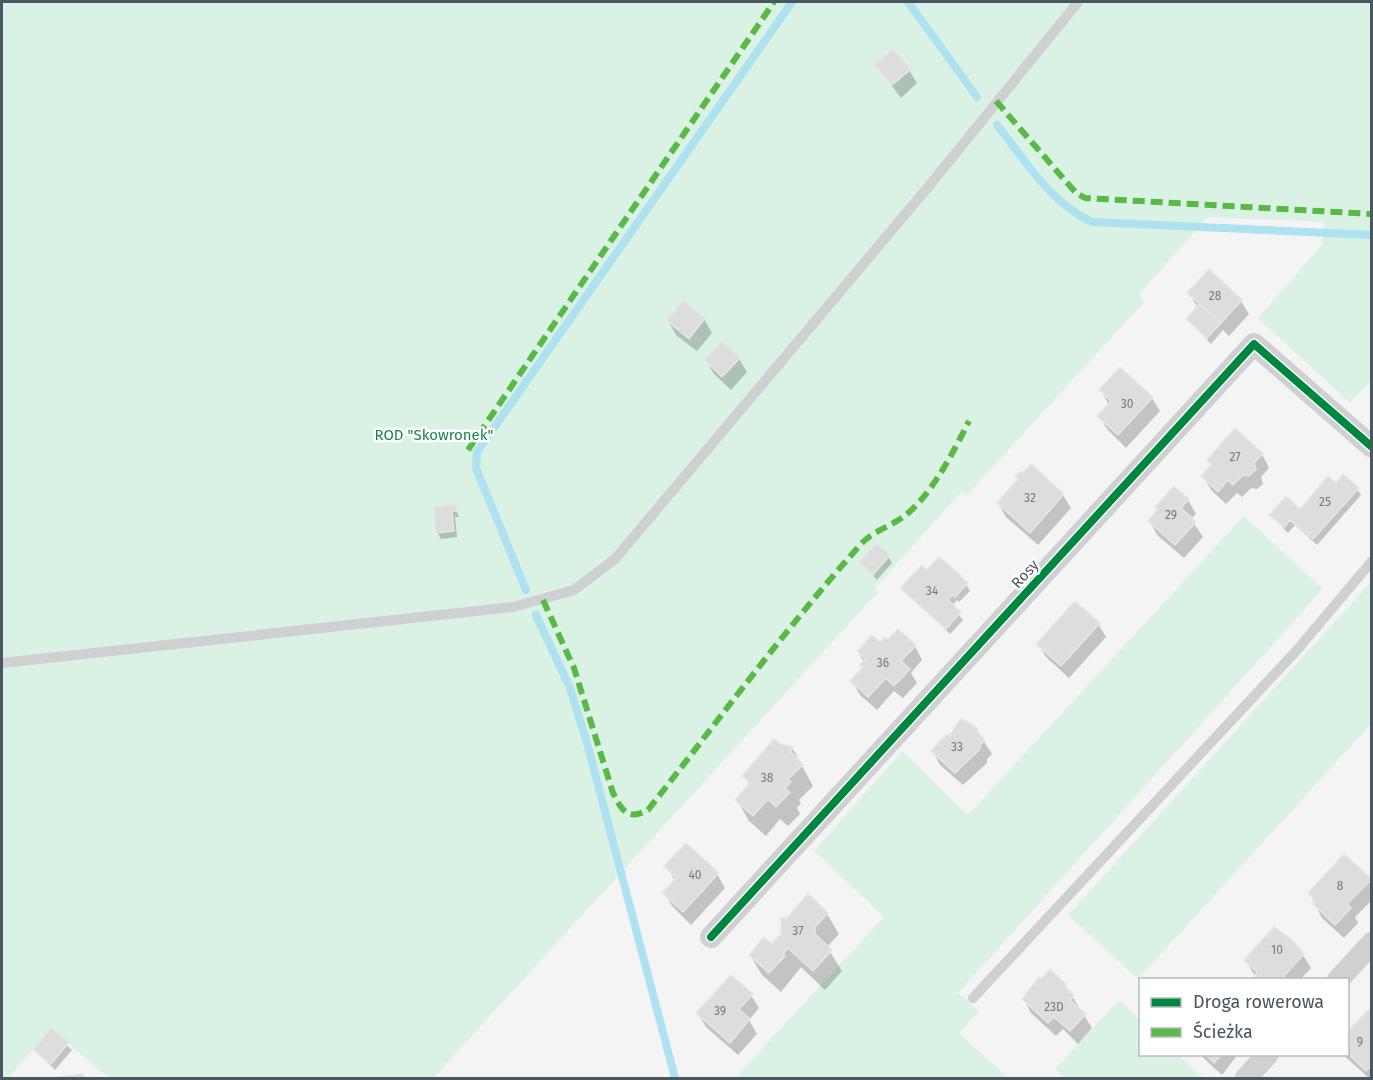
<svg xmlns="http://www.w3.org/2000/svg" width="1373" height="1080" viewBox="0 0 1373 1080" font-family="'Fira Sans',sans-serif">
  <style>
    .green { fill: #d9f2e3 }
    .shadow { fill: #0003 }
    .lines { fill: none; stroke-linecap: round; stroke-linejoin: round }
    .stream { stroke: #aee2f0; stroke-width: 8 }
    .building { fill: #ddddde; stroke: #e5e6e7; stroke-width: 1.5 }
    .lane { stroke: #ced0d2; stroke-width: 10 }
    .street { stroke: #ced0d2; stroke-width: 22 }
    .quiet { stroke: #58b947; stroke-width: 6; stroke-dasharray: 12 6; stroke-linecap: butt }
    .cycleway-casing { stroke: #fff; stroke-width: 11 }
    .cycleway { stroke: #00873e; stroke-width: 8 }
    .labels { text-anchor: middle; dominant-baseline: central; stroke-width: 5; stroke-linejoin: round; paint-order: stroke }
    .number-label { font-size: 12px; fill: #707881 }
    .park-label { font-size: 15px; fill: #17864f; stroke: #fff }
    .street-label { font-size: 15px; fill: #4a5661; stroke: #fff }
  </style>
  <rect width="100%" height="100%" fill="#f4f4f4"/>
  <path class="green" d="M2 2H1371V381L1350 403 1258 318 1322 245 1324 222 1208 217 1139 294 1144 302 967 495 962 491 875 588 878 592 433 1078H108L51 1028 9 1078H2Z
    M1244 516 1323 589 958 993 979 1011 959 1033 1008 1078H735L884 917 814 851 902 751 968 815Z
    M1371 582V724L1138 979 1068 915Z
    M1119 1000 1140 1020V1054L1178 1055 1203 1078H1065L1055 1069Z"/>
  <path class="shadow" d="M876 65 909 70 917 83 901 98Z
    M1189 293 1241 301 1249 314 1229 336 1223 330 1211 344 1188 319 1198 308Z
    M704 319 712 333 697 351 676 335 668 321Z
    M739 359 747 372 731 390 714 374 706 361Z
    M1101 390 1152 398 1160 411 1126 448 1107 429 1099 416 1109 405Z
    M1262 454 1269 468 1261 477 1263 484 1257 489 1251 488 1242 497 1237 493 1226 504 1211 490 1203 476 1212 466 1209 460Z
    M1336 485 1357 489 1361 495 1317 545 1295 525 1288 533 1271 515 1300 511Z
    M1174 488 1188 500 1196 514 1191 519 1203 537 1184 558 1157 535 1150 521Z
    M1063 495 1071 508 1038 545 1006 517 998 503Z
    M455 506 459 517H455L457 537 441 539 437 532Z
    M888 556 892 563 877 580 861 563Z
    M927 572 966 584 970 591 959 602 957 600 952 606 963 620 950 634 902 588Z
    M1098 624 1106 637 1069 678 1046 657 1038 644Z
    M880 644 915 646 922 660 911 673 917 683 903 698 894 691 877 710 860 695 852 681 864 668V662L858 652Z
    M976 729 992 754 987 759V763L963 785 940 765 933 752Z
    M779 745 793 749 813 786 799 800 801 803 797 808 800 814 788 826 780 819 766 836 749 821 737 800 750 786 744 776Z
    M666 866 717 874 725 888 691 925 672 906 664 893 675 881Z
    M1370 879 1372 900 1355 917 1358 923 1344 938 1322 918 1310 894Z
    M827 914 839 934 827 947 842 971 825 990 801 967 781 992 762 975 750 955Z
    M1303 955 1311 968 1300 980H1254L1255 976 1246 961Z
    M1050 971 1065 985 1092 1028 1078 1044 1063 1029 1056 1036 1031 1013 1024 999Z
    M751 995 759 1008 749 1020 757 1034 738 1055 706 1027 698 1013Z
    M1372 1008V1078H1369L1342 1054H1348V1029L1350 1032Z
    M51 1030 72 1050 55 1070 35 1050Z
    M1199 1054H1238L1222 1075Z"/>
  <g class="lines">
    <path class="stream" d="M908 2 977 97
      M997 125C1025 160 1049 202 1092 222L1372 235
      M526 590 476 468 477 452 792 2
      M536 615 570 688 587 743 675 1078"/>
  </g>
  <path class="building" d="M893 49 911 69 892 85 874 65Z
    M1209 269 1242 300 1221 323 1187 293Z
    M683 300 705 318 689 339 667 321Z
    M1199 304 1221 323 1207 338 1186 319Z
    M722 341 740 358 722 377 704 360Z
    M1120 367 1153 397 1118 435 1097 416 1111 401 1099 390Z
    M1235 428 1263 453 1254 463 1256 469 1249 476 1243 475 1233 485 1228 480 1218 492 1201 476 1212 464 1207 460Z
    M1031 464 1064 494 1030 533 997 503 1018 479 1015 476 1021 471 1023 473Z
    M1343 474 1359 488 1313 539 1290 520 1284 527 1269 515 1286 496 1300 509 1328 476 1336 483Z
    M1174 486 1189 499 1181 508 1196 522 1175 545 1148 521 1158 509 1155 507Z
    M456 504 457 511H452L454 531 436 533 433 507Z
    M876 543 890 555 873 575 859 562Z
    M939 557 961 575 960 576 968 583 955 597 952 595 948 600 961 612 946 629 900 588 922 565 927 570Z
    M1075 601 1100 623 1061 666 1036 644Z
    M898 629 916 645 901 661 910 669 894 686 886 678 868 697 850 681 863 667 860 665 865 659 857 651 872 635 880 642 885 637 888 639Z
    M961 718 977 728V732L985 740 980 745V749L955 773 931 751 946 735H950Z
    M774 739 780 744 793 747 791 752 803 765 788 779 791 782 785 788 790 792 776 807 768 799 753 816 735 800 750 783 742 776Z
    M686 843 719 873 683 912 662 893 676 878 664 866Z
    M1344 854 1372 879 1347 904 1351 908 1335 925 1313 904 1316 901 1308 893Z
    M808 893 828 913 815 927V934L832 950 813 971 788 948 783 954 785 956 769 973 749 955 764 937 772 944 781 934V918H787Z
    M1274 927 1291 939 1304 954 1284 976 1288 980H1253L1257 972 1244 960Z
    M1050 969 1066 984 1064 986 1074 995 1070 1000 1086 1014 1070 1031 1054 1017 1048 1023 1022 999 1039 977 1041 979Z
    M731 975 753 994 739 1009 750 1019 730 1043 696 1013Z
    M1372 1006V1065L1366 1071 1348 1054V1027L1350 1029Z
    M51 1028 69 1042 51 1064 33 1050Z
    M1205 1054H1222L1214 1063Z
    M83 1074 84 1078H49Z"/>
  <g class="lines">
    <path class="lane" d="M2 663 513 607 574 590 615 559 929 186 1078 2
      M973 998 1297 650 1372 561"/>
    <path class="street" d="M711 937 1254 344 1372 447
      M1338 980 1372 943
      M1246 1078 1268 1054"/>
    <path class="quiet" d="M996 101 1076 193 1085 198 1372 214
      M468 450 774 2
      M543 600 574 668 613 793C622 810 627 821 648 810 718 721 785 629 861 544 872 532 889 527 903 517 930 498 954 451 969 421"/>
    <g class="cycleway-casing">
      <path id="cycleway" d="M711 937 1254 344 1372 447"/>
    </g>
    <use href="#cycleway" class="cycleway"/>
  </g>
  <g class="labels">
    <g class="number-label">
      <text x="1215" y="296">28</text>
      <text x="1127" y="404">30</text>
      <text x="1235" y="457">27</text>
      <text x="1030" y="498">32</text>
      <text x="1325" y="502">25</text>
      <text x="1171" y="515">29</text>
      <text x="932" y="591">34</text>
      <text x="883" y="663">36</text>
      <text x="957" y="747">33</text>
      <text x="767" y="778">38</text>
      <text x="695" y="875">40</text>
      <text x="1340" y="886">8</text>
      <text x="798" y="931">37</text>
      <text x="1277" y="950">10</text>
      <text x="1054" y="1007">23D</text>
      <text x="720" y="1011">39</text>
      <text x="1360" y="1042">9</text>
    </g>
    <g class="park-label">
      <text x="434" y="435">ROD "Skowronek"</text>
    </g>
    <g class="street-label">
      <text transform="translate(1025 574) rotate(-48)">Rosy</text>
    </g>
  </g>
  <rect width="1373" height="1080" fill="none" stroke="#4a5661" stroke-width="6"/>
  <rect x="1139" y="978" width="210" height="78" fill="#ffffff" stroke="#b7bbc0" stroke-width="1.5"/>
  <rect x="1151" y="998" width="30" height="9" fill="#00873e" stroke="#b7bbc0" stroke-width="1.5"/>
  <text x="1193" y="1008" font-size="18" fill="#4a5661">Droga rowerowa</text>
  <rect x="1151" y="1028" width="30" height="9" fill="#58b947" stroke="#b7bbc0" stroke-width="1.5"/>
  <text x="1193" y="1038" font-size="18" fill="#4a5661">Ścieżka</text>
</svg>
